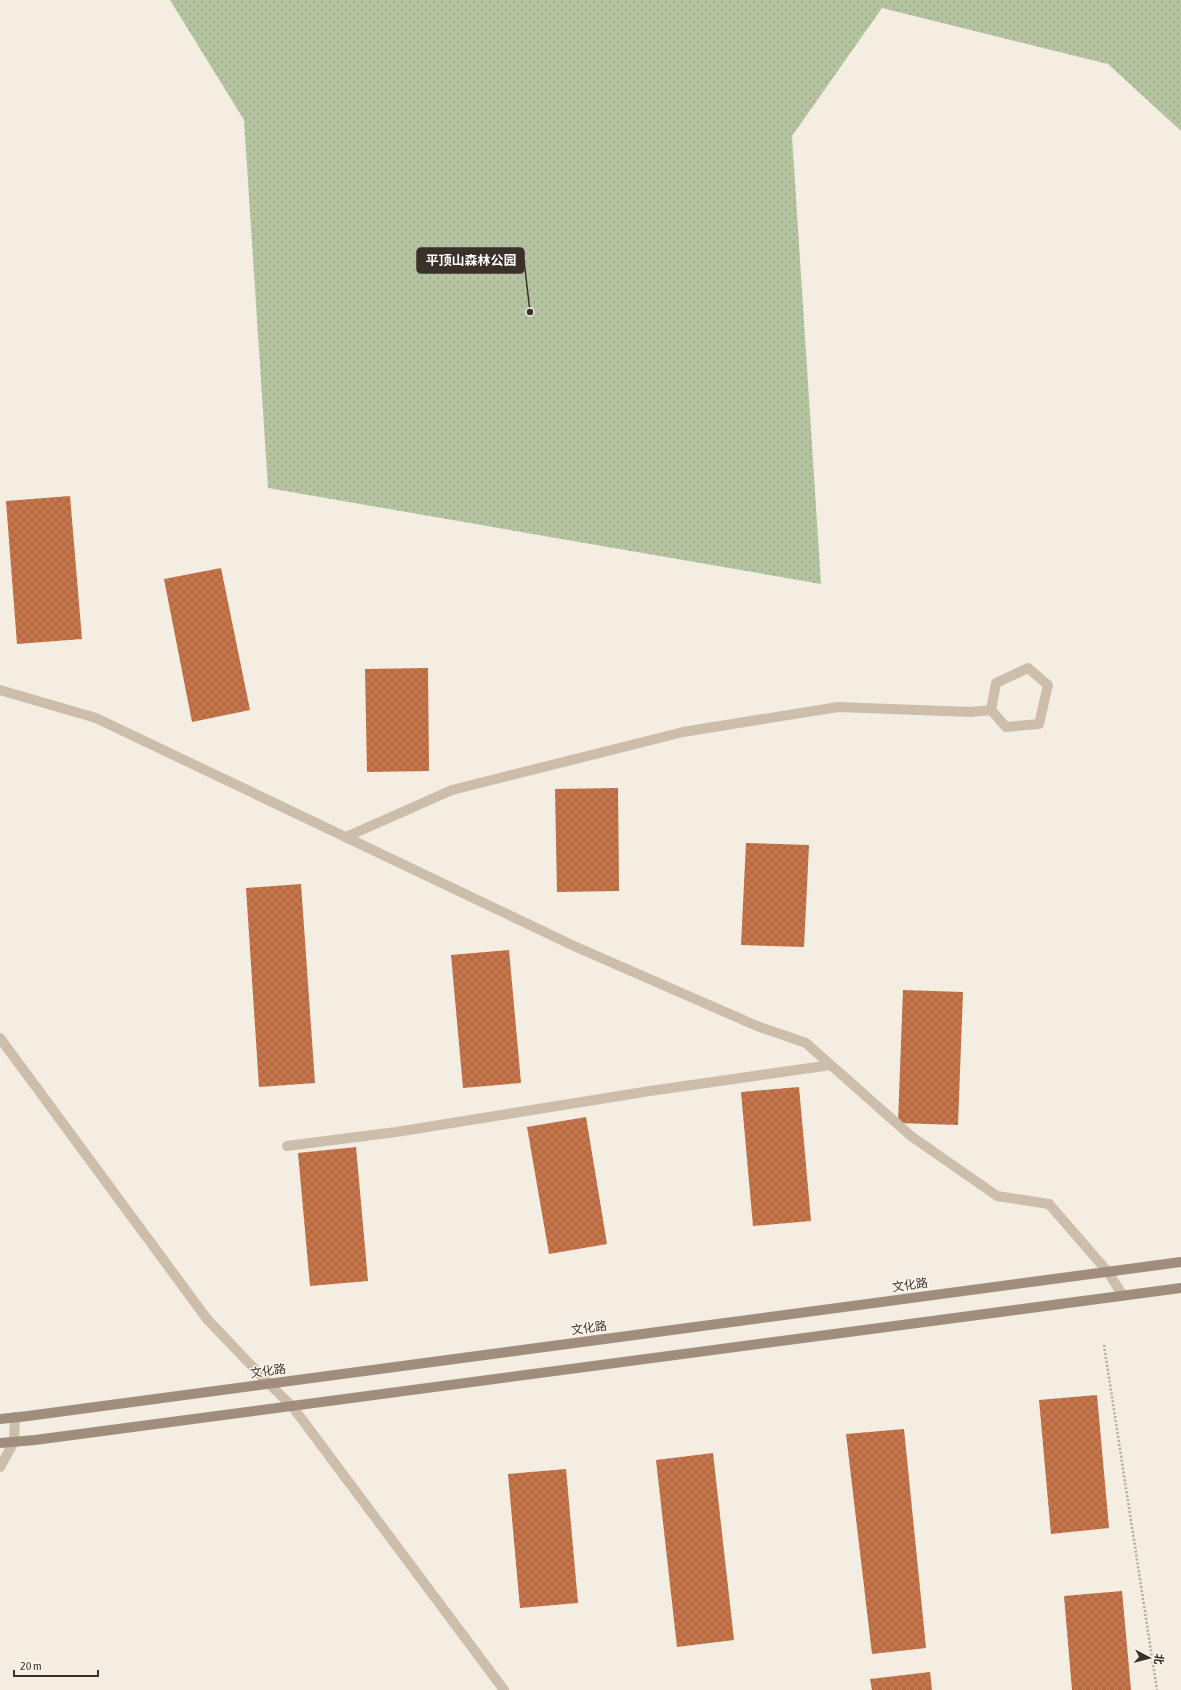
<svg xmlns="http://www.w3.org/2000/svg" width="1181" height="1690" viewBox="0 0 1181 1690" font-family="'Asap Condensed','Noto Sans SC',sans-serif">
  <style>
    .grass { fill: url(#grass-dots) }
    .building { fill: url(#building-cross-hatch) }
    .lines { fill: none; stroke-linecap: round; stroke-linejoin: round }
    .path { stroke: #b9a896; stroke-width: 2.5; stroke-dasharray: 2 2; stroke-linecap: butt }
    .street { stroke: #cdbeac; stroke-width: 10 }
    .secondary { stroke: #a18d7d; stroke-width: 10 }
    .labels { text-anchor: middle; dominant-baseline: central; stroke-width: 3; stroke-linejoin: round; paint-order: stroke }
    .street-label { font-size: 12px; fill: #3b312b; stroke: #fbf6ee }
    .leader { fill: none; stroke: #3b312b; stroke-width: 1.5 }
    .callout-dot { fill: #3b312b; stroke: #fbf6ee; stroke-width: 1.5 }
    .callout { fill: #3b312b; stroke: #3b312b; stroke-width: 1.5 }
    .callout-label { font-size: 13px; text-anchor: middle; font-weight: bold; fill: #fff }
  </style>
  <defs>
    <pattern id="grass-dots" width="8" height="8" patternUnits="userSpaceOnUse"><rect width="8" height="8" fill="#b4c4a0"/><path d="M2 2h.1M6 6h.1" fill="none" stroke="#94a083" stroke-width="1.8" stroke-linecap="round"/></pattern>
    <pattern id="building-cross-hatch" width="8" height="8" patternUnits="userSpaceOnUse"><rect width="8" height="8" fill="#c7754b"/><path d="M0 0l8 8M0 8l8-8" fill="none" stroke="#a3613f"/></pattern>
  </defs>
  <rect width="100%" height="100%" fill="#f4ede1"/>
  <path class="grass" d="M170 0H1181V131L1108 64 882 8 792 136 821 584 268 488 244 120Z"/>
  <path class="building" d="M70 496 82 639 17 644 6 501Z
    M221 568 250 710 192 722 164 579Z
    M428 668 429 771 367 772 365 669Z
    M618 788 619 891 557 892 555 789Z
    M746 843 809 845 804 947 741 945Z
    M301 884 315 1083 259 1087 246 888Z
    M509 950 521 1083 463 1088 451 955Z
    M903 990 963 992 958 1125 898 1123Z
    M799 1087 811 1221 753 1226 741 1092Z
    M586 1117 607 1244 549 1254 527 1127Z
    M356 1147 368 1281 310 1286 298 1153Z
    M1097 1395 1109 1528 1051 1534 1039 1400Z
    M904 1429 926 1648 872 1654 846 1434Z
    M713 1453 734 1640 677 1647 656 1460Z
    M566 1469 578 1603 520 1608 508 1474Z
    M1122 1591 1131 1690H1072L1064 1596Z
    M930 1672 932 1690H872L870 1679Z"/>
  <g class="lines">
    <path class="path" d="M1104 1345 1157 1690"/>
    <path class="street" d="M0 690 96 718 574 946 757 1026 806 1043 911 1136 997 1196 1049 1204 1108 1272 1123 1296
      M346 837 452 790 683 732 838 707 971 712 991 710 1006 727 1039 724 1048 685 1028 668 996 683 991 710
      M0 1038 207 1319 269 1384 292 1406 504 1690
      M287 1146 396 1132 650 1091 831 1065
      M0 1467 14 1442 15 1417"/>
    <path class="secondary" d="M0 1419 28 1416 1181 1262
      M0 1443 35 1440 1181 1288"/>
  </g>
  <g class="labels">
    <g class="street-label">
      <text transform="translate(910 1285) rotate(-8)">文化路</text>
      <text transform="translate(589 1328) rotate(-8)">文化路</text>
      <text transform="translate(268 1371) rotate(-8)">文化路</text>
    </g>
  </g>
  <path class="leader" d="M530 312L524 260"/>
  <circle class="callout-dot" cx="530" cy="312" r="4"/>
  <rect class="callout" x="417" y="248" width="107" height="25" rx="4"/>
  <g class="callout-label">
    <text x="471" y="265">平顶山森林公园</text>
  </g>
  <g transform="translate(1149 1658) rotate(97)" stroke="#fbf6ee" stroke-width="3" paint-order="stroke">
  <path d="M0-3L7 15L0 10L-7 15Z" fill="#3b312b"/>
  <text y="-6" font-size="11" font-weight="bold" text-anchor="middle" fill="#3b312b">北</text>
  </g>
  <path d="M14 1670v6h84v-6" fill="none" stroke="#3b312b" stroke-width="2"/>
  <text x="20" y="1670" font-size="12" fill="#3b312b" stroke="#fbf6ee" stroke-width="3" paint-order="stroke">20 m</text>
</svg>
